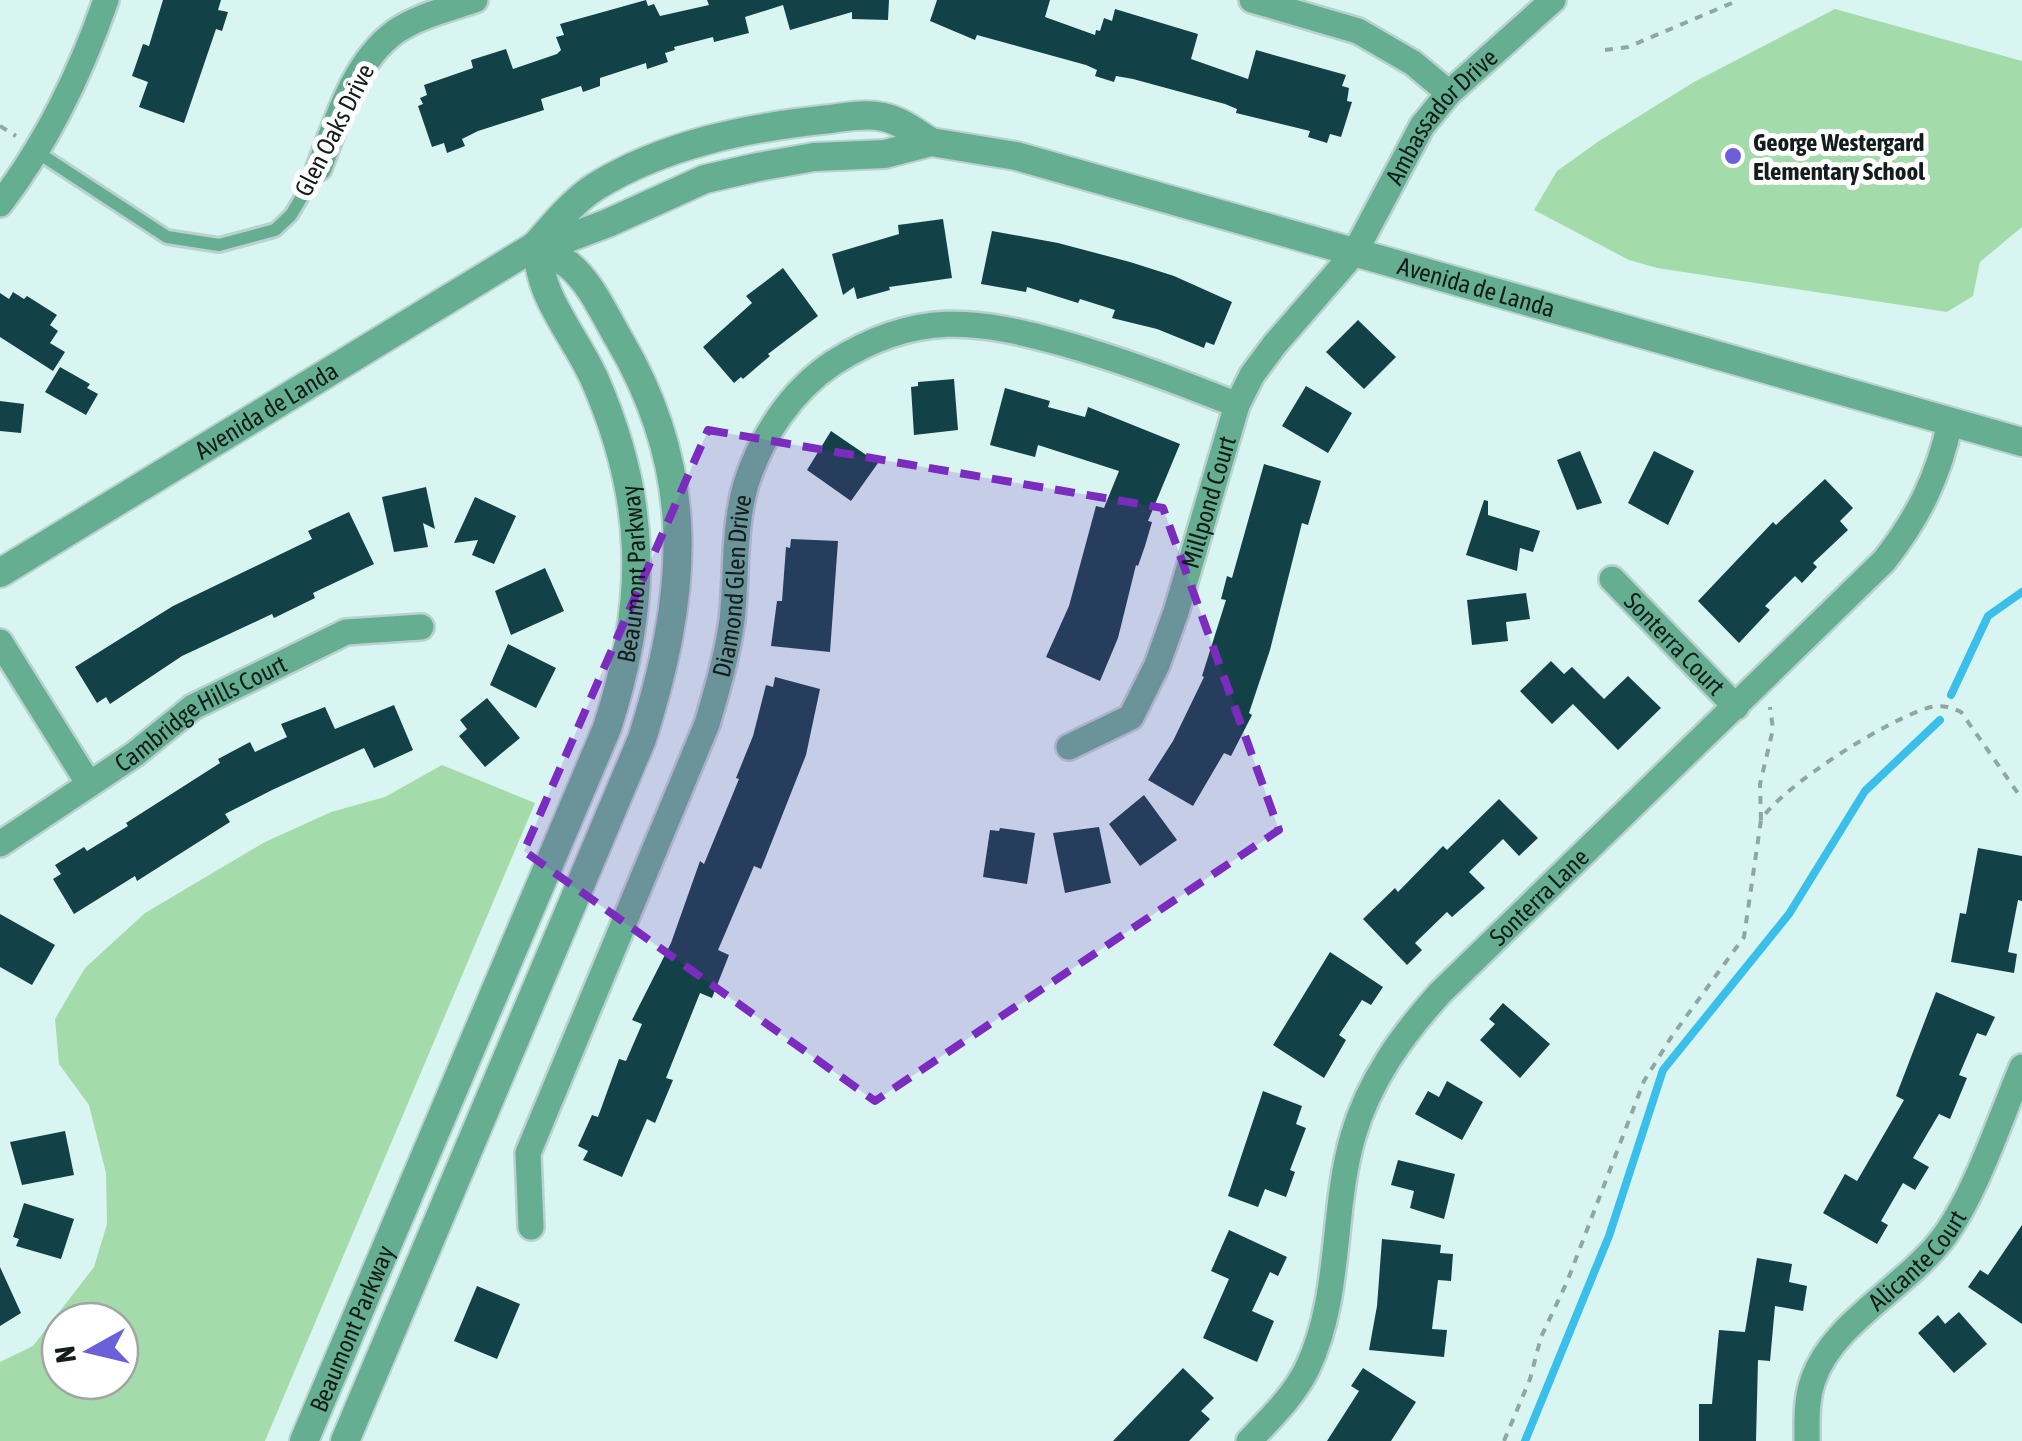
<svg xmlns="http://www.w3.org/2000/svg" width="2022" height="1441" viewBox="0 0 2022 1441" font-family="'Asap Condensed',sans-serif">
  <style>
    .green { fill: #a4dbaa; fill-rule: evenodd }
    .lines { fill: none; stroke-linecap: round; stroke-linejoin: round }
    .stream { stroke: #3abfeb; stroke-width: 8 }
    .building { fill: #124247 }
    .service-casing { stroke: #b9d2cf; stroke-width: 18 }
    .minor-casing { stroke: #b9d2cf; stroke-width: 30 }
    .tertiary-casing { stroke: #b9d2cf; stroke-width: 32 }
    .path { stroke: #90a6a2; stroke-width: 4; stroke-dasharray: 8 8; stroke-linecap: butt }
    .service { stroke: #66ae92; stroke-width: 12 }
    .minor { stroke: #66ae92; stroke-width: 25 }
    .tertiary { stroke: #66ae92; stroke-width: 28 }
    .marked { fill: #7b2cbf; fill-opacity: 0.2; stroke: #7b2cbf; stroke-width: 8; stroke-dasharray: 20 12; stroke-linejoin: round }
    .poi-dot { fill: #6b60da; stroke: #fff; stroke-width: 4 }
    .labels { text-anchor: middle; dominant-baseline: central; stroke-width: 10; stroke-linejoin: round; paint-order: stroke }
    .street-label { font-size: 25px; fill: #131d1b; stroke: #fff }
    .poi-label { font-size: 25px; font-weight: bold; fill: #131d1b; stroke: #fff; text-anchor: start }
  </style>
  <rect width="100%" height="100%" fill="#d9f5f1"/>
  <path class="green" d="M1835 9 2022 61V227L1980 262 1973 296 1947 312 1657 268 1629 260 1534 210 1557 171 1599 141 1694 82Z
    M442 765 535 803 265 1441H0V1362L33 1346 94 1267 107 1224 106 1173 89 1105 59 1064 55 1019 85 968 145 913 265 842 331 812 385 797ZM120 1321V1381H60V1321Z"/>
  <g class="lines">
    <path class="stream" d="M1951 695 1988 616 2022 592
      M1525 1441 1609 1236 1663 1070 1789 914 1865 791 1940 720"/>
  </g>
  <path class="building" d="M163 0H221L218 10 228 12 222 31 216 29 184 123 139 107 148 82 132 76 143 44 149 46Z
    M646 0 648 6 654 4 660 16 709 5 707 0H889L888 20 852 19V12L790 30 783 5 745 17 749 33 714 42 713 37 674 47 675 50 665 53 668 62 647 69 646 63 600 78V86L583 92 581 86 541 99 544 110 478 131 462 139 465 146 447 153 444 143 432 147 418 106 423 104 420 98 427 95 424 85 473 68 471 60 506 49 513 69 557 54 561 50 556 37 564 35 560 24Z
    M937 0H1050L1045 17 1095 35 1096 30 1100 31 1104 18 1112 21 1115 9 1198 34 1191 59 1248 79 1256 50 1346 75 1342 86 1349 88 1347 101 1352 102 1341 137 1330 134 1327 143 1308 137 1310 131 1236 113 1237 109 1225 104 1133 79 1116 76 1114 82 1095 76 1097 70 1086 65 977 35 975 40 930 21Z
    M943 219 952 278 889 287 890 290 857 299 854 287 843 295 832 254 899 234 898 225Z
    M992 231 1058 243 1130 262 1174 276 1232 302 1214 345 1206 342 1204 348 1157 329 1112 318 1115 310 1080 299 1078 303 1027 287 1026 292 981 284Z
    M783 268 818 316 768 354 770 356 743 379 741 377 734 383 703 347 752 303 746 296Z
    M13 292 24 299 27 296 57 315 50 325 58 331 50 343 65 352 53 371 0 337V293L9 299Z
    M1358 320 1396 357 1364 389 1326 352Z
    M60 367 90 384 87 388 98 394 86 415 45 392Z
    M954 379 958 430 914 435 911 387 918 386V382Z
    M1306 386 1352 413 1328 453 1282 426Z
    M1005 388 1050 401 1048 407 1085 417 1088 407 1180 444 1148 521 1152 522 1145 546 1138 566 1136 565 1118 638 1100 681 1046 657 1069 606 1096 506 1104 508 1119 471 1038 445 1035 457 990 445Z
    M0 401 24 404 21 433 0 431Z
    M831 431 878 463 851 501 807 470Z
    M1580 451 1602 503 1577 510 1557 460Z
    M1654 451 1694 471 1668 525 1628 503Z
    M1264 464 1321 481 1308 525 1302 523 1270 650 1249 713 1252 715 1231 756 1224 753 1193 806 1148 780 1173 741 1204 677 1202 676 1226 600 1221 599 1227 576 1232 578Z
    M1825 479 1853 508 1840 521 1848 530 1813 563 1817 567 1802 583 1795 576 1765 606 1770 610 1739 643 1698 601 1773 522 1776 525Z
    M426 487 435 529 423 523 428 547 394 552 382 497Z
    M475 497 516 516 494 564 472 555 478 540 454 543Z
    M1484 500 1488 501V515L1540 531 1533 552 1520 548 1517 571 1466 555Z
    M349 512 374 564 313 593 315 598 274 618 272 614 182 656 110 704 106 697 97 703 75 667 173 606 312 539 308 531Z
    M791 539 838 541 830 652 771 646 777 601H782L786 547 790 548Z
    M545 568 564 611 511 635 495 591Z
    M1526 593 1530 619 1506 622 1508 641 1472 645 1467 600Z
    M508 644 556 668 536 708 490 685Z
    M1551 661 1564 674 1572 667 1604 699 1628 676 1661 708 1618 750 1573 704 1552 724 1520 691Z
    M775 677 820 689 806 755 761 869 754 866 718 950 729 955 712 998 700 993 666 1078 673 1080 655 1123 647 1119 622 1177 583 1160 588 1151 578 1146 592 1115 598 1117 619 1059 626 1061 642 1024 632 1020 671 943 700 861 704 864 739 779 736 778 753 736 766 685 773 687Z
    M487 698 520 738 485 767 459 736 467 729 460 720Z
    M394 705 413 750 374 768 364 748 272 790 225 814 230 822 137 881 135 876 74 914 53 879 61 874 55 865 84 847 87 851 128 826 126 823 220 763 218 759 250 742 255 752 287 737 281 724 325 707 335 729Z
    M1144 795 1177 840 1140 866 1109 824Z
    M1499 799 1538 838 1519 856 1503 839 1469 872 1485 888 1452 917 1447 912 1415 943 1422 950 1407 965 1363 919 1395 888 1398 892 1443 846 1447 850Z
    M1099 827 1111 883 1065 893 1053 833Z
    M1000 828 1035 833 1027 884 983 877 990 830 999 831Z
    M1978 848 2022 856V901L2018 900 2008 952 2017 954 2014 973 1951 962 1960 913 1966 914Z
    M0 914 55 945 32 985 0 967Z
    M1330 952 1383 987 1371 1005 1362 1000 1339 1035 1346 1040 1324 1078 1273 1045Z
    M1936 992 1995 1017 1986 1036 1977 1033 1959 1075 1967 1078 1950 1119 1939 1114 1913 1158 1929 1167 1915 1190 1903 1183 1881 1221 1888 1225 1877 1244 1823 1213 1845 1174 1857 1181 1904 1100 1896 1096Z
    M1503 1003 1550 1044 1520 1078 1480 1040 1495 1024 1489 1019Z
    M1447 1081 1483 1102 1462 1140 1415 1114 1428 1091 1439 1097Z
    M1263 1091 1302 1106 1296 1124 1306 1128 1290 1170 1295 1172 1286 1197 1265 1189 1258 1207 1228 1196Z
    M65 1131 74 1175 22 1185 10 1142Z
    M1398 1160 1455 1174 1444 1219 1410 1208 1414 1191 1391 1185Z
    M24 1203 74 1219 61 1259 16 1246 19 1239 13 1237Z
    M2022 1225V1324L1968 1287 1980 1270 1988 1275Z
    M1229 1230 1287 1257 1278 1276 1270 1272 1252 1311 1274 1321 1257 1362 1203 1338 1229 1279 1211 1271Z
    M1382 1239 1441 1245 1440 1253 1453 1254 1451 1281 1438 1280 1432 1329 1447 1330 1444 1357 1369 1350 1377 1306Z
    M1757 1258 1792 1264 1789 1282 1807 1286 1803 1311 1775 1306 1770 1361 1758 1360 1756 1441H1699V1404H1712L1719 1330 1745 1332Z
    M0 1267 21 1313 0 1326Z
    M477 1286 520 1304 497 1359 454 1341Z
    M1959 1312 1987 1344 1954 1373 1918 1333 1938 1315 1945 1324Z
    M1183 1368 1214 1398 1201 1411 1210 1419 1189 1441H1113Z
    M1363 1368 1416 1402 1391 1441H1327L1359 1391 1351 1386Z"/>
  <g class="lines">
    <g class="service-casing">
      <path id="service" d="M37 152 167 237 219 245 275 230 291 215 319 168"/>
    </g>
    <g class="minor-casing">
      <g id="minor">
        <path d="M1252 0 1358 31 1413 63 1449 93"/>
        <path d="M319 168C337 121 353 63 395 32 418 16 448 9 475 0"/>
        <path d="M0 204C47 143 81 72 106 0"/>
        <path id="s1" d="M1612 579 1736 707"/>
        <path d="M0 642 89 784"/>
        <path id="s2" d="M1069 747 1131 717 1157 665 1176 612 1237 405 1252 375 1275 344 1355 252 1422 126 1449 93 1553 0"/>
        <path id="s3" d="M0 844 135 754 193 707 346 632 421 627"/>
        <path id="s4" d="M531 1227 528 1153 707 724C717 690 727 656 732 620 737 576 733 528 746 484 761 437 791 391 833 363 916 310 976 319 1065 344 1125 361 1180 382 1237 405"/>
        <path id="s5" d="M1249 1441C1270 1419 1293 1397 1307 1369 1342 1296 1331 1213 1353 1136 1369 1081 1402 1035 1440 993L1884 561C1918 518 1939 476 1950 422"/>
        <path id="s6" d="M1807 1441C1807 1421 1806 1400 1813 1380 1833 1321 1909 1286 1946 1234 1977 1190 2000 1119 2022 1067"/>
      </g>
    </g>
    <g class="tertiary-casing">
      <g id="tertiary">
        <path id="s7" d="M535 246 563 240 608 223 705 179 758 167 814 157 885 154 931 142 1016 156 2022 442"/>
        <path id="s8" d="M0 573 535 246C553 226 572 202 595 187 664 144 750 127 830 119 846 117 866 113 883 117 900 120 916 133 931 142"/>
        <path id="s9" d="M304 1441 607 728C648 602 648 501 594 378 581 350 563 326 550 298 542 282 539 264 535 246"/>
        <path d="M345 1441 642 739C687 596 699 476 620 341 605 316 592 284 569 265 559 258 546 252 535 246"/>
      </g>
    </g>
    <path class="path" d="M1605 50 1628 47 1739 0
      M0 126 16 136
      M1761 820 1760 784 1773 729 1770 707
      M1504 1441 1530 1379 1541 1337 1567 1282 1644 1081 1672 1036 1744 937 1761 820C1782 786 1891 717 1931 707 1943 705 1950 707 1961 712L2022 799"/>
    <use href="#service" class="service"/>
    <use href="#minor" class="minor"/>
    <use href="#tertiary" class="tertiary"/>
  </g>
  <path class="marked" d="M708 430 1163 508 1279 830 875 1101 524 851Z"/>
  <circle class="poi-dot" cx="1733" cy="156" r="10"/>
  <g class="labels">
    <g class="street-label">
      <text stroke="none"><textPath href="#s2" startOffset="755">Ambassador Drive</textPath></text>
      <text transform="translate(334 130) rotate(-63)">Glen Oaks Drive</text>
      <text stroke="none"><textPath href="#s7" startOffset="978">Avenida de Landa</textPath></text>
      <text stroke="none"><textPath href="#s8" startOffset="312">Avenida de Landa</textPath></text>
      <text stroke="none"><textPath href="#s2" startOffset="298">Millpond Court</textPath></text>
      <text stroke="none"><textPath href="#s9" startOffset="932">Beaumont Parkway</textPath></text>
      <text stroke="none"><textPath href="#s4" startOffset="680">Diamond Glen Drive</textPath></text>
      <text stroke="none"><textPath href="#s1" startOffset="90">Sonterra Court</textPath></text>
      <text stroke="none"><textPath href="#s3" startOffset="240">Cambridge Hills Court</textPath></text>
      <text stroke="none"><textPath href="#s5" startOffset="638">Sonterra Lane</textPath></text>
      <text stroke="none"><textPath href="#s6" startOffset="222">Alicante Court</textPath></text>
      <text stroke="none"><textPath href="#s9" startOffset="122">Beaumont Parkway</textPath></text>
    </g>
    <g class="poi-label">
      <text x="1753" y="142">George Westergard<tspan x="1753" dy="29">Elementary School</tspan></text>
    </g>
  </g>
  <g transform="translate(90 1351) rotate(262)"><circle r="48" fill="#ffffff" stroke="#a1a5a4" stroke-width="2.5"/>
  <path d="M0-8L18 38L0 25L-18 38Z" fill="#6b60da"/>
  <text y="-15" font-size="28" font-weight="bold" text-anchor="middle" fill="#131d1b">N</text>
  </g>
</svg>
